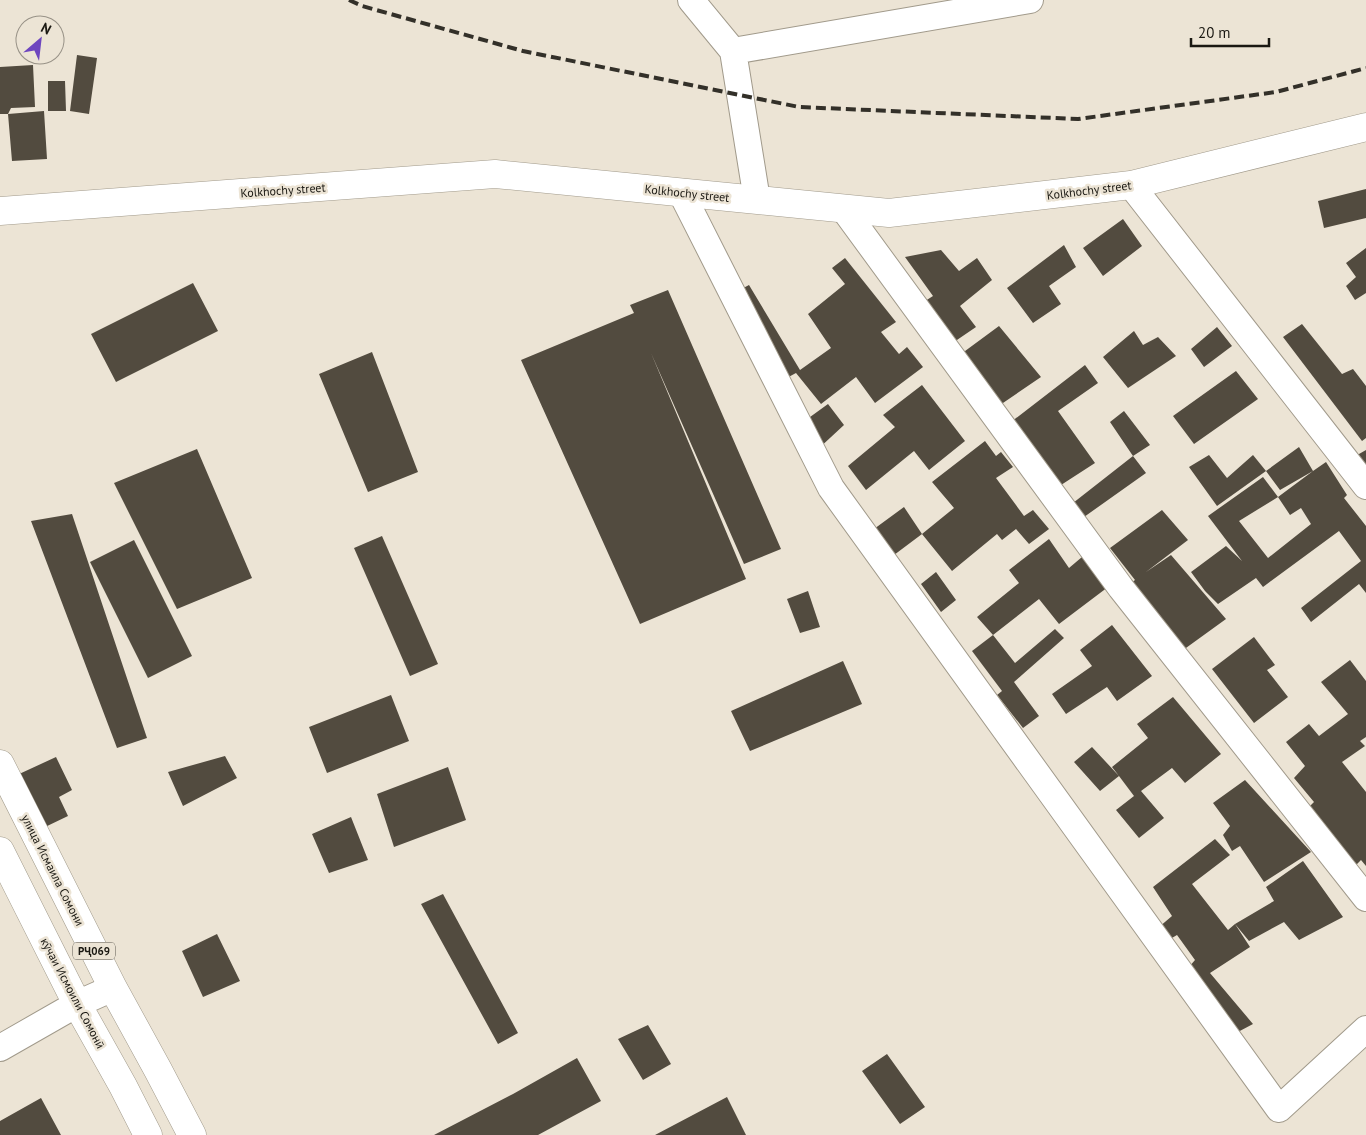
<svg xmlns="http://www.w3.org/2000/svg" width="1366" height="1135" viewBox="0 0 1366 1135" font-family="'PT Sans',sans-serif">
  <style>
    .building { fill: #524b3f }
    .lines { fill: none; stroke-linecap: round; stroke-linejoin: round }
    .minor-casing { stroke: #a19a8b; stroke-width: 28 }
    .major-casing { stroke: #a19a8b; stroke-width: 29 }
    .minor { stroke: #fff; stroke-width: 26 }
    .major { stroke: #fff; stroke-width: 28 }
    .rail { stroke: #333029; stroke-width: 4; stroke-dasharray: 10 5; stroke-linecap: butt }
    .labels { text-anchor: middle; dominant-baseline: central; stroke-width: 5; stroke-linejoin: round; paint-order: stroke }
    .shield { fill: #ece4d5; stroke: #59554c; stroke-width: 1 }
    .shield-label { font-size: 11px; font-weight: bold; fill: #1a1812 }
    .street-label { font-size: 12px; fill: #1a1812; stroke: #ece4d5 }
  </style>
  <rect width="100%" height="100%" fill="#ece4d5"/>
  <path class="building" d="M77 55 97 58 89 114 70 111Z
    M33 65 35 107 11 108 8 114 44 111 47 159 12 161 8 114H0V67Z
    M48 81H65L66 111H48Z
    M1366 189V218L1324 228 1318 201Z
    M1123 219 1142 246 1103 276 1083 248Z
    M1064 245 1076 267 1049 286 1061 304 1033 323 1007 288Z
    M1366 248V293L1355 300 1346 286 1356 277 1346 263Z
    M941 250 959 271 977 258 992 280 960 306 976 327 954 342 922 303 933 296 905 257Z
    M845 258 896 322 881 332 899 354 907 347 923 367 875 403 856 377 821 404 796 373 781 381 732 294 749 285 800 370 831 348 808 314 845 284 832 268Z
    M193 283 218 331 116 382 91 334Z
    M668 290 781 549 744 564 651 353 746 579 640 624 521 360 634 313 630 305Z
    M1302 324 1342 374 1353 369 1366 386V438L1362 441 1283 337Z
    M999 326 1041 377 1000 405 961 354Z
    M1217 327 1232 346 1204 367 1191 349Z
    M1134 331 1143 345 1158 337 1176 356 1128 388 1103 357Z
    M372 352 418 472 368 492 319 374Z
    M1085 365 1098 383 1058 411 1095 463 1061 485 1011 422Z
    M1236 371 1258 399 1194 444 1173 416Z
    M922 385 965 441 929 470 914 451 866 490 848 466 895 427 883 415Z
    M828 404 844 425 817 450 799 425Z
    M1124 411 1150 445 1133 456 1110 422Z
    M985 441 996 456 1001 452 1013 467 996 478 1024 516 1033 510 1049 529 1029 544 1016 529 1002 540 997 534 952 571 922 534 954 508 932 482Z
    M1299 447 1313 471 1326 462 1347 495 1344 498 1366 526V593L1359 584 1311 622 1301 608 1361 561 1339 531 1263 587 1256 578 1218 604 1205 591 1191 572 1226 546 1242 561 1208 516 1263 477 1278 497 1239 521 1268 558 1311 524 1301 508 1290 515 1278 497 1313 471 1280 490 1266 471Z
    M197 449 252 578 177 609 114 483Z
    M1366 450V476L1352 458Z
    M1209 455 1227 478 1253 455 1266 471 1217 506 1189 467Z
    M1133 456 1146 473 1084 517 1073 503Z
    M904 507 922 534 894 555 874 529Z
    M1162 510 1188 540 1146 572 1171 555 1226 619 1179 653 1126 587 1135 580 1110 548Z
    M72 514 147 738 117 748 31 521Z
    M382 536 438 664 410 676 354 548Z
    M1049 539 1069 568 1082 557 1108 587 1059 624 1039 599 993 635 977 617 1019 583 1009 570Z
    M134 540 192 656 148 678 90 562Z
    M936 572 956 600 941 612 921 584Z
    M808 591 820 627 800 633 787 599Z
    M1112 625 1152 676 1117 701 1107 687 1066 714 1052 694 1092 666 1080 650Z
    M1055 629 1064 638 1014 682 1039 716 1023 728 997 695 1002 691 972 651 993 635 1015 663Z
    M1254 637 1275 665 1267 670 1288 697 1254 723 1212 669Z
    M1350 660 1366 681V737L1360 741 1365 746 1342 762 1366 792V866L1361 860 1354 867 1306 810 1314 802 1294 778 1305 766 1286 742 1309 724 1319 736 1348 714 1321 682Z
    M843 661 862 704 750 751 731 711Z
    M391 695 409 741 327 773 309 727Z
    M1173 697 1221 754 1185 783 1172 768 1141 791 1164 818 1139 838 1116 810 1134 796 1119 776 1100 791 1074 762 1092 747 1119 776 1112 767 1148 738 1137 724Z
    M225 756 237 778 183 806 168 772Z
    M56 757 72 790 59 797 68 816 43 828 17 775Z
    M448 767 466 820 394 847 377 794Z
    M1245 780 1311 852 1264 882 1240 846 1232 851 1223 835 1230 826 1213 803Z
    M351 817 368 860 329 873 312 834Z
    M1215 839 1230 855 1192 884 1228 930 1235 924 1250 947 1210 973 1253 1024 1236 1033 1182 975 1195 960 1177 935 1160 945 1152 933 1172 916 1153 887Z
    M1303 861 1343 917 1299 940 1284 922 1249 941 1235 924 1274 901 1266 887Z
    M443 894 518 1033 498 1044 421 904Z
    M217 934 240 981 203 997 182 951Z
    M648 1025 671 1064 643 1080 618 1039Z
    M887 1054 925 1107 900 1124 862 1071Z
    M577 1058 601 1101 538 1135H434L513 1094Z
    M727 1097 746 1135H655Z
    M41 1098 61 1135H0V1121Z"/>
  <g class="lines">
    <g class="minor-casing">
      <path id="minor" d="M691 0 733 51 1030 0
        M733 51 757 200
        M1131 185 1366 486
        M681 192 831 488 1279 1109 1366 1029
        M843 208 1121 588 1366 898
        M0 1048 77 1004 113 988"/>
    </g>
    <g class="major-casing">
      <path id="major" d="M0 211 495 174 889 213 1131 185 1366 127
        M0 764 113 988 158 1070 192 1135
        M0 851 77 1004 123 1086 148 1135"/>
    </g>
    <use href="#minor" class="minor"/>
    <use href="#major" class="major"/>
    <path class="rail" d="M349 0 362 6 523 51 799 107 1078 119 1276 92 1366 68"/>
  </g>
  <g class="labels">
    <rect class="shield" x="73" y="942.5" width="42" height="17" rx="4"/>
    <g class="shield-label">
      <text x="94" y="951">РҶ069</text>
    </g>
    <g class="street-label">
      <text transform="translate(283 190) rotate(-4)">Kolkhochy street</text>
      <text transform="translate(1089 190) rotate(-7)">Kolkhochy street</text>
      <text transform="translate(687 193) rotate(6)">Kolkhochy street</text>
      <text transform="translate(53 870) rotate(63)">улица Исмаила Сомони</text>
      <text transform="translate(73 993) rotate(62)">кӯчаи Исмоили Сомонӣ</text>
    </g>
  </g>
  <g transform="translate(40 40) rotate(28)"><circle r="24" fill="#ece4d5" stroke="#989287"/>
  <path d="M0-4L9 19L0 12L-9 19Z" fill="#6e46bf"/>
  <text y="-8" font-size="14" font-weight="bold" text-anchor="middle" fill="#1a1812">N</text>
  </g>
  <path d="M1191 38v8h78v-8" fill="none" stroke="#1a1812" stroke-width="2.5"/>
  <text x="1198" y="38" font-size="15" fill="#1a1812" stroke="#ece4d5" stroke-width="4" paint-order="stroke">20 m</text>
</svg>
